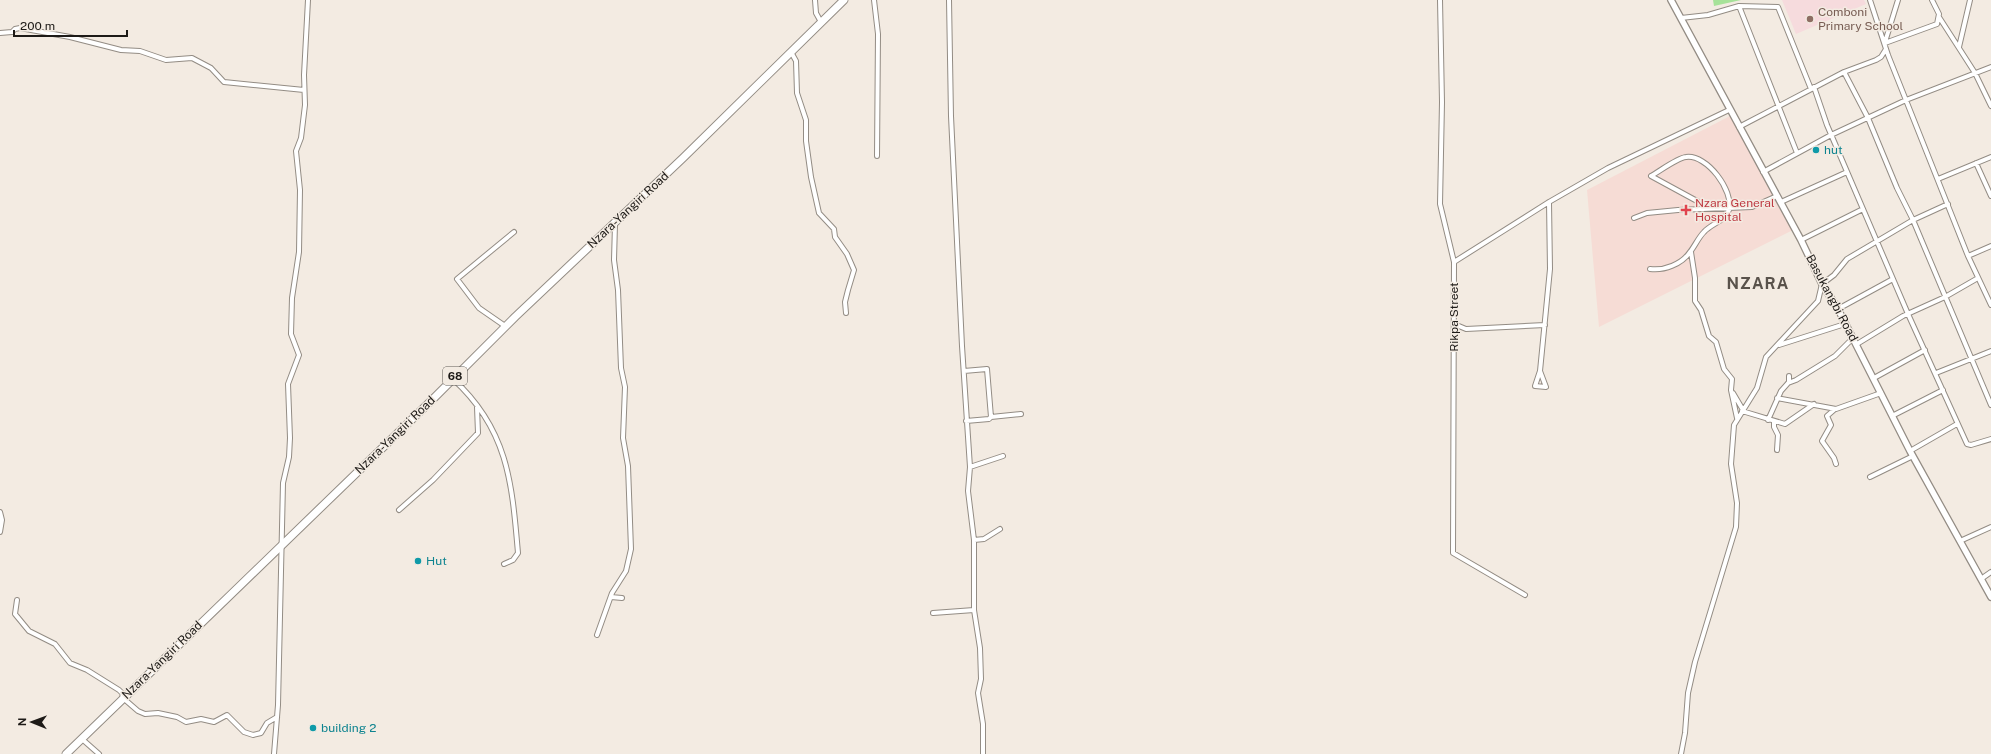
<svg xmlns="http://www.w3.org/2000/svg" width="1991" height="754" viewBox="0 0 1991 754" font-family="'Public Sans',sans-serif">
  <style>
    .education { fill: #f6dbdd }
    .medical { fill: #f6dcd5 }
    .green { fill: #a6e299 }
    .lines { fill: none; stroke-linecap: round; stroke-linejoin: round }
    .minor-casing { stroke: #938c84; stroke-width: 6 }
    .tertiary-casing { stroke: #938c84; stroke-width: 8 }
    .primary-casing { stroke: #938c84; stroke-width: 9 }
    .minor { stroke: #fff; stroke-width: 4 }
    .tertiary { stroke: #fff; stroke-width: 5.5 }
    .primary { stroke: #fff; stroke-width: 7 }
    .education-dot { fill: #8d6e63; stroke: #f3ebe2; stroke-width: 1.5 }
    .culture-dot { fill: #0f9aa8; stroke: #f3ebe2; stroke-width: 1.5 }
    .health-dot { fill: #e0444e; stroke: #f3ebe2; stroke-width: 1.5 }
    .labels { text-anchor: middle; dominant-baseline: central; stroke-width: 3; stroke-linejoin: round; paint-order: stroke }
    .shield { fill: #f3ebe2; stroke: #5d5954; stroke-width: 1 }
    .shield-label { font-size: 11px; font-weight: bold; fill: #1d1a17 }
    .education-label { font-size: 12px; fill: #785e54; stroke: #f3ebe2; text-anchor: start }
    .culture-label { font-size: 12px; fill: #0d838f; stroke: #f3ebe2; text-anchor: start }
    .health-label { font-size: 12px; fill: #be3a42; stroke: #f3ebe2; text-anchor: start }
    .street-label { font-size: 12px; fill: #1d1a17; stroke: #f3ebe2 }
    .district-label { font-size: 16px; font-weight: bold; letter-spacing: 1px; fill: #59524b; stroke: #f3ebe2 }
  </style>
  <rect width="100%" height="100%" fill="#f3ebe2"/>
  <path class="education" d="M1782 0H1864L1866 4 1796 34Z"/>
  <path class="medical" d="M1730 116 1793 230 1599 327 1587 190Z"/>
  <path class="green" d="M1713 0H1741L1714 6Z"/>
  <g class="lines">
    <g class="minor-casing">
      <path id="minor" d="M815 0 816 13 821 22
        M874 0 878 34 877 156
        M949 0 951 116 962 346 970 467 968 491 974 540V610L980 648 981 679 978 693 983 724V754
        M1440 0 1442 102 1440 204 1454 262 1453 553 1525 595
        M1870 0 1888 55 1968 256 1991 305
        M1739 6 1797 153
        M1939 17 1975 73 1991 106
        M1681 18 1708 15 1739 6 1778 7 1811 89
        M0 33 12 32 15 29 20 28 70 37 121 50 140 51 166 60 192 58 211 68 224 82 304 90
        M1885 42 1898 0
        M1885 43 1937 24 1939 14 1932 0
        M1959 47 1970 0
        M791 52 796 61 797 93 806 120V141L811 177 819 213 834 229 835 237 847 254 854 270 848 290 845 302 846 313
        M1844 72 1868 118 1897 188 1913 220 1991 405
        M1814 87 1827 125 1908 314 1967 444 1971 445 1991 439
        M1739 127 1844 72 1876 60 1881 57 1886 49
        M1976 163 1991 196
        M1763 172 1831 135 1906 100 1991 67
        M1651 176 1697 201
        M1938 179 1991 157
        M1781 202 1847 172
        M1634 218 1647 213 1678 210 1752 207 1777 196
        M1801 240 1863 209
        M1691 252 1695 278V301L1701 310 1709 336 1716 342 1724 369 1732 379 1731 390 1737 418
        M1968 256 1991 246
        M1454 262 1549 202 1608 168 1729 110
        M1650 269C1664 271 1682 264 1690 252 1695 246 1698 238 1704 232 1711 224 1725 221 1729 210 1734 191 1707 154 1686 157 1677 158 1660 171 1651 176
        M1838 309 1893 279
        M1454 324 1466 329 1545 325
        M505 326 479 308 457 279 514 232
        M1857 344 1903 316 1945 297 1978 278
        M1779 345 1845 324
        M964 371 987 369 991 417
        M1540 371 1546 387 1535 386 1540 371 1550 269 1549 202
        M1936 373 1991 351
        M1874 378 1925 350
        M453 379C508 429 512 483 518 553L513 560 504 564
        M1788 383 1796 380 1835 356 1853 338
        M1733 393 1743 410
        M1777 398 1836 409 1881 393
        M1835 409 1827 416 1831 425 1822 441 1834 458 1836 464
        M1742 411 1785 424 1814 404
        M1892 416 1943 390
        M1768 420 1781 391 1789 382V376
        M966 421 989 419 991 417 1021 414
        M1774 422V427L1778 435 1777 450
        M1910 451 1957 424
        M970 467 1003 456
        M1870 477 1913 456
        M399 510 433 480 478 433 477 407
        M0 512 2 520 0 532
        M974 540 984 539 1000 529
        M1960 541 1991 527
        M1981 579 1991 572
        M611 597 622 598
        M17 600 15 614 29 631 55 644 70 663 87 670 119 690 122 693 123 698 138 711 145 714 158 713 177 717 186 722 201 719 214 722 227 715 244 732 253 735 261 733 267 723 277 717
        M933 613 974 610
        M597 635 612 593 626 571 631 549 628 466 623 438 625 387 621 368 618 290 614 260 615 224
        M82 739 99 754
        M274 754 278 705 283 483 289 457 290 438 288 384 299 355 291 334 292 298 299 252 300 190 296 151 301 138 305 105 304 75 308 0
        M1681 754 1685 733 1688 693 1695 662 1736 527 1737 503 1731 464 1734 425 1757 388 1766 357 1818 301 1822 284 1834 275 1847 259 1913 220 1948 204"/>
    </g>
    <g class="tertiary-casing">
      <path id="tertiary" d="M1671 0 1801 240 1822 284 1838 309 1910 451 1991 597"/>
    </g>
    <g class="primary-casing">
      <path id="primary" d="M66 754 433 399 515 317 683 158 844 0"/>
    </g>
    <use href="#minor" class="minor"/>
    <use href="#tertiary" class="tertiary"/>
    <use href="#primary" class="primary"/>
  </g>
  <circle class="education-dot" cx="1810" cy="19" r="4"/>
  <g class="culture-dot">
    <circle cx="1816" cy="150" r="4"/>
    <circle cx="418" cy="561" r="4"/>
    <circle cx="313" cy="728" r="4"/>
  </g>
  <path class="health-dot" d="M1684 204h4v4h4v4h-4v4h-4v-4h-4v-4h4z"/>
  <g class="labels">
    <rect class="shield" x="443" y="367" width="24" height="18" rx="3"/>
    <g class="shield-label">
      <text x="455" y="376">68</text>
    </g>
    <g class="education-label">
      <text x="1818" y="12">Comboni<tspan x="1818" dy="14">Primary School</tspan></text>
    </g>
    <g class="culture-label">
      <text x="1824" y="150">hut</text>
      <text x="426" y="561">Hut</text>
      <text x="321" y="728">building 2</text>
    </g>
    <g class="health-label">
      <text x="1695" y="203">Nzara General<tspan x="1695" dy="14">Hospital</tspan></text>
    </g>
    <g class="street-label">
      <text transform="translate(628 210) rotate(-43)">Nzara-Yangiri Road</text>
      <text transform="translate(1832 298) rotate(62)">Basukangbi Road</text>
      <text transform="translate(1454 317) rotate(-90)">Rikpa Street</text>
      <text transform="translate(395 435) rotate(-44)">Nzara-Yangiri Road</text>
      <text transform="translate(162 660) rotate(-44)">Nzara-Yangiri Road</text>
    </g>
    <g class="district-label">
      <text x="1758" y="283">NZARA</text>
    </g>
  </g>
  <g transform="translate(32 722) rotate(271)" stroke="#f3ebe2" stroke-width="3" paint-order="stroke">
  <path d="M0-3L7 15L0 10L-7 15Z" fill="#1d1a17"/>
  <text y="-6" font-size="11" font-weight="bold" text-anchor="middle" fill="#1d1a17">N</text>
  </g>
  <path d="M14 30v6h113v-6" fill="none" stroke="#1d1a17" stroke-width="2"/>
  <text x="20" y="30" font-size="12" fill="#1d1a17" stroke="#f3ebe2" stroke-width="3" paint-order="stroke">200 m</text>
</svg>
